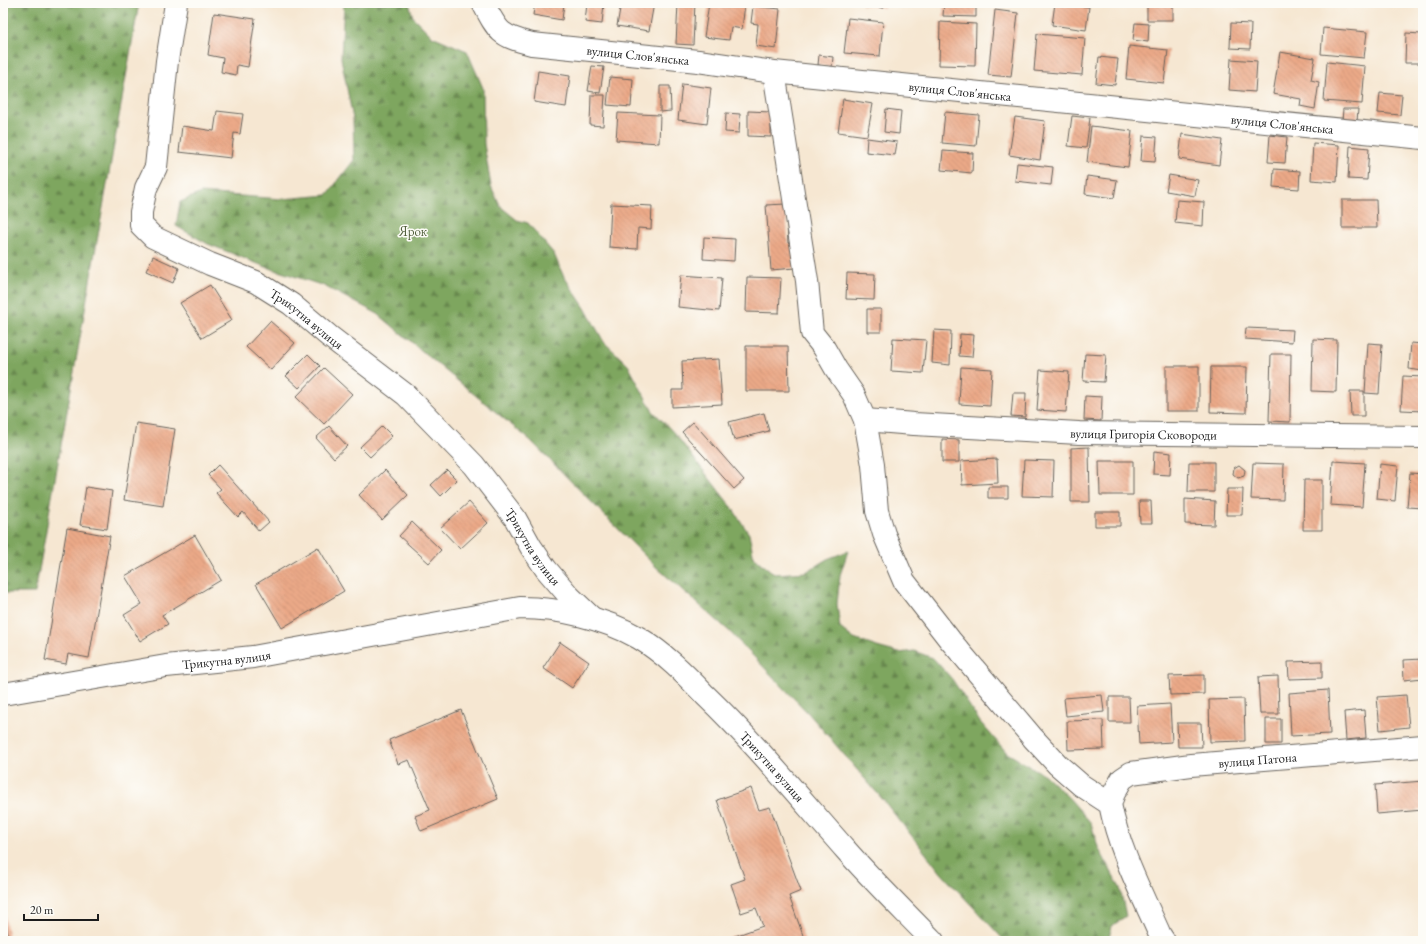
<svg xmlns="http://www.w3.org/2000/svg" width="1426" height="944" viewBox="0 0 1426 944" font-family="'EB Garamond',serif">
  <style>
    .forest { fill: url(#forest-firs); stroke: #4d613d }
    .building { fill: url(#building-back-hatch) }
    .lines { fill: none; stroke-linecap: round; stroke-linejoin: round }
    .minor-casing { stroke: #68635c; stroke-width: 24 }
    .minor { stroke: #fff; stroke-width: 22 }
    .labels { text-anchor: middle; dominant-baseline: central; stroke-width: 3; stroke-linejoin: round; paint-order: stroke }
    .street-label { font-size: 13px; fill: #1c1c1c; stroke: #fdfcf7 }
    .park-label { font-size: 13px; fill: #505e3b; stroke: #fdfcf7 }
  </style>
  <defs>
    <pattern id="forest-firs" width="22" height="20" patternUnits="userSpaceOnUse"><rect width="22" height="20" fill="#7ea65e"/><path d="M5 1l3.5 6h-7zM16 11l3.5 6h-7z" fill="#66864d"/></pattern>
    <pattern id="building-back-hatch" width="6" height="6" patternUnits="userSpaceOnUse"><rect width="6" height="6" fill="#eba988"/><path d="M-1 5l2 2M0 0l6 6M5-1l2 2" fill="none" stroke="#c99175"/></pattern>
  </defs>
  <rect width="100%" height="100%" fill="#fdfcf7"/>
  <filter id="ink" filterUnits="userSpaceOnUse"><feTurbulence type="fractalNoise" baseFrequency=".025" numOctaves="2"/><feDisplacementMap in="SourceGraphic" scale="8" xChannelSelector="R" yChannelSelector="G"/><feConvolveMatrix kernelMatrix="1 2 1 2 8 2 1 2 1" color-interpolation-filters="sRGB"/></filter>
  <filter id="wash" filterUnits="userSpaceOnUse"><feTurbulence type="fractalNoise" baseFrequency=".012" numOctaves="4" result="noise"/><feDisplacementMap in="SourceGraphic" scale="16" xChannelSelector="R" yChannelSelector="G"/><feGaussianBlur stdDeviation="0.9" result="paint"/><feColorMatrix in="noise" values="0 0 0 0 0 0 0 0 0 0 0 0 0 0 0 0 0 1.4 0 .05"/><feComposite in="paint" operator="in"/></filter>
  <g filter="url(#wash)">
    <rect width="100%" height="100%" fill="#f6e7d2"/>
    <path class="forest" d="M3 3H139L35 593H3Z
      M344 3H409L413 17 432 36 467 51 483 88 484 144 491 186 500 206 517 220 528 223 554 254 563 275 585 308 604 342 628 365 652 410 676 435 733 509 749 534 754 558 775 574 806 572 827 559 848 551 840 575 837 604 840 628 854 639 877 647 899 653 914 651 933 658 952 679 980 722 1007 753 1045 775 1069 798 1091 823 1098 847 1120 888 1126 916 1112 926 1108 941H1005L942 874 884 801 809 714 728 630 655 566 530 440 447 372 378 314 324 286 266 267 208 244 176 226 180 202 201 193 282 199 327 195 354 160 353 119 341 58Z"/>
    <g id="blocks">
      <path class="building" d="M535 3H564L562 20 533 15Z
        M587 3H604L602 24 585 22Z
        M621 3H654L649 31 617 26Z
        M678 3H695L693 45 676 44Z
        M709 3 745 4 742 29 731 27 729 40 704 37Z
        M862 3H885L884 8 862 5Z
        M944 3H976V17L943 16Z
        M1055 3 1089 7 1086 30 1052 25Z
        M1147 3H1173V20H1147Z
        M753 6 780 9 776 49 756 46 758 24 751 23Z
        M995 10 1018 13 1011 77 988 75Z
        M214 13 255 19 248 67 237 65 236 75 221 72 223 58 208 55Z
        M848 18 883 22 880 56 844 53Z
        M940 22 976 24 975 66 939 65Z
        M1135 23 1149 24 1148 42 1133 40Z
        M1231 23 1251 24 1250 49 1230 48Z
        M1323 28 1367 32 1364 58 1321 54Z
        M1406 33 1421 34 1420 63H1405Z
        M1037 34 1085 38 1082 75 1034 71Z
        M1129 46 1168 50 1164 83 1126 79Z
        M1280 52 1315 58 1311 80 1319 82 1315 109 1300 106 1301 99 1273 94Z
        M819 55 833 57 832 67 818 65Z
        M1099 57 1118 59 1115 85 1096 83Z
        M1231 59 1257 61 1255 92 1229 90Z
        M1327 62 1365 66 1362 104 1324 101Z
        M592 66 604 67 600 93 588 91Z
        M538 71 570 76 566 107 534 102Z
        M610 77 633 79 631 107 607 105Z
        M682 84 711 88 707 124 678 120Z
        M660 86H670L671 111 660 112Z
        M1380 93 1402 95 1400 115 1378 113Z
        M591 95H605L603 126 590 125Z
        M843 99 873 104 867 136 838 132Z
        M886 109 901 111 899 134 884 132Z
        M1343 109H1358L1357 122 1342 121Z
        M217 111 243 114 240 134 234 133 231 158 179 152 182 126 214 131Z
        M748 111 771 112V137L748 136Z
        M945 112 979 115 976 146 942 143Z
        M618 113 660 115 659 143 616 140Z
        M726 113 740 114 739 133 725 132Z
        M1072 116 1090 118 1086 148 1068 146Z
        M1015 117 1045 121 1040 160 1009 155Z
        M1091 126 1132 131 1128 167 1087 162Z
        M1182 134 1222 140 1219 165 1179 159Z
        M1270 135 1287 137 1285 163 1268 162Z
        M1143 136 1157 137 1155 162 1141 161Z
        M867 138 897 142 895 155 866 152Z
        M1313 143 1339 145 1337 182 1311 180Z
        M1350 146 1369 148 1367 180 1348 179Z
        M943 151 973 153 972 173 941 170Z
        M1017 163 1053 167 1051 185 1015 181Z
        M1274 169 1300 171 1299 189 1273 187Z
        M1169 175 1198 180 1195 196 1166 191Z
        M1087 176 1117 180 1114 198 1085 194Z
        M1177 200 1204 202 1203 226 1175 223Z
        M1342 200H1376L1377 228H1342Z
        M611 204 652 206 651 229 638 228 637 249 609 247Z
        M786 204 788 243 794 242 795 268 771 270 766 205Z
        M704 237 735 239 734 261 703 259Z
        M153 256 179 268 173 283 146 271Z
        M847 273 875 274 874 300 846 299Z
        M681 275 722 278 719 311 678 307Z
        M747 277 781 278 779 313 746 312Z
        M210 285 232 320 202 338 180 303Z
        M867 309H881V332H867Z
        M270 321 295 343 271 370 246 347Z
        M1246 328 1293 330 1292 342 1245 339Z
        M934 330 951 331 950 365 932 363Z
        M960 334 974 335 972 357 959 356Z
        M893 338 926 340 923 373 891 371Z
        M1313 339 1337 340 1336 392 1312 391Z
        M1368 343 1382 344 1379 394 1365 393Z
        M1411 343 1423 344V371L1409 369Z
        M746 346H788L789 391H746Z
        M308 354 320 366 299 388 286 376Z
        M1085 354 1106 355 1104 382 1083 381Z
        M1271 354H1291L1290 422 1269 421Z
        M719 359 722 404 672 407V390H683L682 361Z
        M1166 366H1199V411H1166Z
        M961 367 992 369 990 406 959 404Z
        M1211 367H1247L1246 413 1210 412Z
        M324 368 352 394 324 424 296 397Z
        M1040 370 1069 372 1066 412 1037 410Z
        M1403 376 1423 377V411L1401 410Z
        M1350 391H1364V416H1351Z
        M1013 393H1026L1025 417 1011 416Z
        M1085 396 1102 397 1101 421 1084 420Z
        M764 413 769 431 734 440 729 422Z
        M693 422 744 480 734 489 682 432Z
        M136 423 175 429 163 506 124 500Z
        M329 426 347 446 334 458 316 438Z
        M382 426 392 436 370 457 360 447Z
        M942 439 959 440V462H942Z
        M1089 447 1090 502H1071V448Z
        M1154 451 1171 453 1170 475 1153 474Z
        M997 459 998 483 962 485 961 461Z
        M1024 460 1054 461 1053 497 1022 496Z
        M1099 461H1133V495H1100Z
        M1333 461 1365 463 1362 507 1330 505Z
        M1189 462H1214V492H1188Z
        M1253 463 1284 464 1283 500 1251 499Z
        M1380 464 1398 466 1395 501 1377 499Z
        M218 465 269 522 259 531 243 512 238 517 216 493 221 489 208 475Z
        M1239 465 1245 470 1244 476 1238 478 1233 474 1234 468Z
        M385 470 408 495 382 520 359 495Z
        M447 470 457 480 441 496 431 485Z
        M1410 473 1423 474V508L1407 507Z
        M1304 480H1322V530H1303Z
        M86 487 112 491 107 529 80 525Z
        M988 487H1008V498H988Z
        M1227 489H1243L1242 515H1226Z
        M1185 499 1215 501 1214 525 1185 524Z
        M1139 501H1151L1152 523H1140Z
        M469 502 488 523 460 549 440 528Z
        M1095 512H1120V526H1095Z
        M412 522 441 550 429 563 399 536Z
        M67 528 110 536 89 658 68 654 66 664 45 660Z
        M195 535 221 580 162 615 168 624 140 641 124 615 142 604 125 576Z
        M318 547 344 591 282 628 256 584Z
        M560 642 589 662 572 688 543 668Z
        M1423 659V678L1404 680 1403 660Z
        M1322 661V678L1289 679 1288 662Z
        M1204 675V694L1170 695 1169 676Z
        M1278 676 1279 714H1260L1258 677Z
        M1328 690 1330 734 1291 736 1289 693Z
        M1102 695 1104 712 1066 716 1064 698Z
        M1406 695 1409 727 1380 730 1377 697Z
        M1109 697H1129L1130 722H1109Z
        M1244 699 1245 741 1210 742 1209 700Z
        M1170 704 1172 742 1139 744 1137 706Z
        M461 710 498 799 421 831 415 816 430 810 409 760 398 764 389 740Z
        M1364 710 1366 738 1346 740 1344 712Z
        M1266 719H1281V744H1266Z
        M1103 720 1104 749 1068 750 1067 721Z
        M1177 723H1201L1202 747H1178Z
        M1423 781V810L1377 814 1375 785Z
        M751 788 759 810 770 807 801 891 789 896 805 941H721L763 926 756 908 741 913 731 884 745 879 717 800Z
        M3 909H4L9 941H3Z"/>
    </g>
  </g>
  <g filter="url(#ink)">
    <use href="#blocks" fill-opacity="0" stroke="#68635c" stroke-width="1"/>
    <g class="lines">
      <g class="minor-casing">
        <g id="minor">
          <path id="s1" d="M176 3 167 61 156 167 146 188 141 212V225L153 237 210 264 256 282 291 304 329 336 406 395 474 465 515 518 531 547 546 569 570 597 592 618"/>
          <path id="s2" d="M483 3C498 32 500 36 532 44L698 61 774 72 1423 138"/>
          <path d="M774 72 807 281 812 333 824 348 836 369 854 395 865 420 873 465 877 511 884 534 904 581 950 640 1033 738 1058 765 1081 785 1110 804C1119 850 1141 892 1160 935L1164 941"/>
          <path id="s3" d="M865 420 914 424 1079 433 1423 437"/>
          <path id="s4" d="M3 694 166 666 253 657 520 608C560 608 604 618 639 638 664 653 685 674 705 695 755 743 799 797 845 849 873 881 903 910 933 941"/>
          <path id="s5" d="M1110 804 1114 793 1122 779 1131 773 1191 765 1423 746"/>
        </g>
      </g>
      <use href="#minor" class="minor"/>
    </g>
  </g>
  <g class="labels">
    <g class="street-label">
      <text stroke="none"><textPath href="#s2" startOffset="174">вулиця Слов'янська</textPath></text>
      <text stroke="none"><textPath href="#s2" startOffset="498">вулиця Слов'янська</textPath></text>
      <text stroke="none"><textPath href="#s2" startOffset="822">вулиця Слов'янська</textPath></text>
      <text stroke="none"><textPath href="#s1" startOffset="418">Трикутна вулиця</textPath></text>
      <text stroke="none"><textPath href="#s3" startOffset="279">вулиця Григорія Сковороди</textPath></text>
      <text stroke="none"><textPath href="#s1" startOffset="742">Трикутна вулиця</textPath></text>
      <text stroke="none"><textPath href="#s4" startOffset="226">Трикутна вулиця</textPath></text>
      <text stroke="none"><textPath href="#s5" startOffset="166">вулиця Патона</textPath></text>
      <text stroke="none"><textPath href="#s4" startOffset="834">Трикутна вулиця</textPath></text>
    </g>
    <g class="park-label">
      <text x="413" y="231">Ярок</text>
    </g>
  </g>
  <rect width="1426" height="944" fill="none" stroke="#fdfcf7" stroke-width="16"/>
  <path d="M24 914v6h74v-6" fill="none" stroke="#1c1c1c" stroke-width="2"/>
  <text x="30" y="914" font-size="12" fill="#1c1c1c" stroke="#fdfcf7" stroke-width="3" paint-order="stroke">20 m</text>
</svg>
